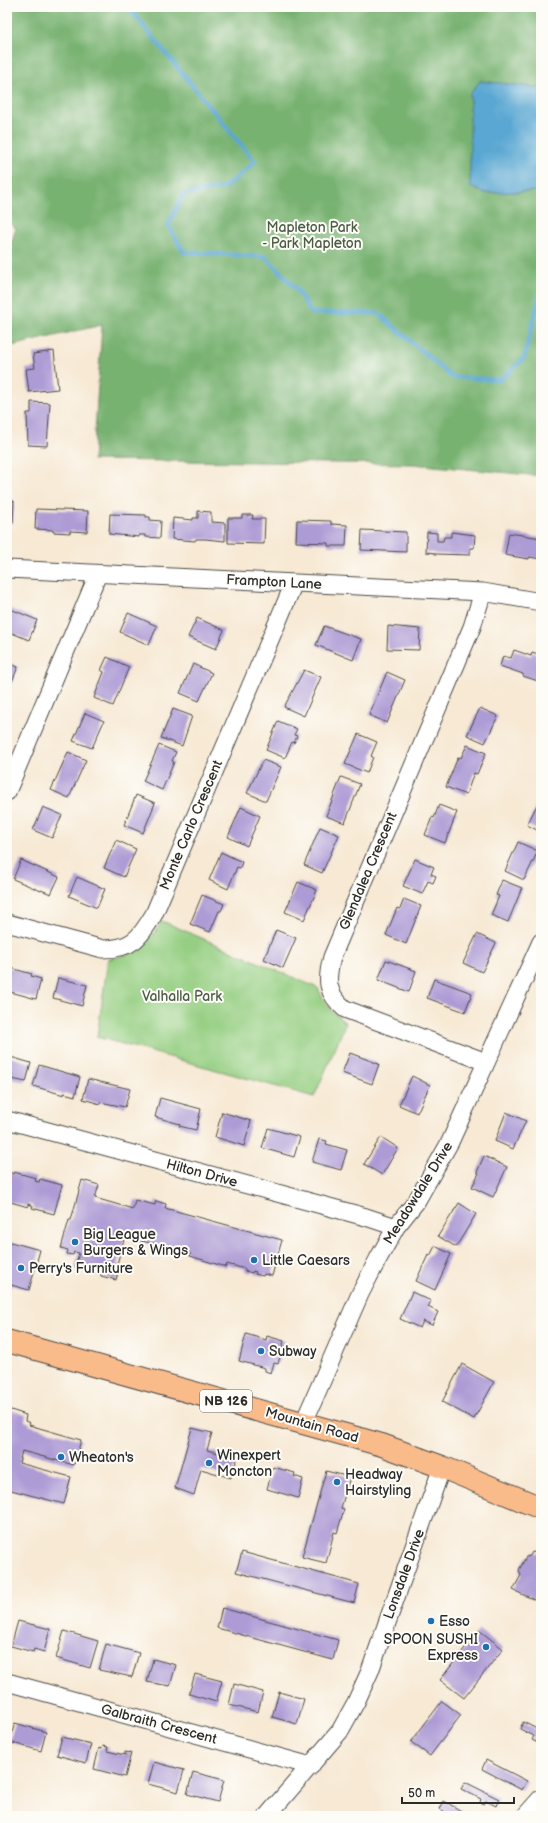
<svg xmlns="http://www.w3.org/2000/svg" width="548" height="1823" viewBox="0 0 548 1823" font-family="'Balsamiq Sans',sans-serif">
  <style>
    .green { fill: #96cf83; stroke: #607d57 }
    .forest { fill: #78b271; stroke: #526e4e }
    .water { fill: #5aa7d3; stroke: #42697f }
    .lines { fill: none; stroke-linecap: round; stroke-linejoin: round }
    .stream { stroke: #5aa7d3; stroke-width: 4.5 }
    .building { fill: #ad9bd5 }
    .street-casing { stroke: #4a4844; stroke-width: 19 }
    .primary-casing { stroke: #4a4844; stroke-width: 24 }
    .street { stroke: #fff; stroke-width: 17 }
    .primary { stroke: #fabb8b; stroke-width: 22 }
    .poi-dot { fill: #1f6fb2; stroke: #fdfcf7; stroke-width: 1.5 }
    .labels { text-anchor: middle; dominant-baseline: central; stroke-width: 4; stroke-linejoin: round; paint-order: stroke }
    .shield { fill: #fdfcf7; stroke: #6a6a68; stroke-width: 1 }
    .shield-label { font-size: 13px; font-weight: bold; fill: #2b2b2b }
    .park-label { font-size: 14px; fill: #4b5c45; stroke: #fdfcf7 }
    .street-label { font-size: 14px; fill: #2b2b2b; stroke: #fdfcf7 }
    .poi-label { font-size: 14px; fill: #2b2b2b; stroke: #fdfcf7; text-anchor: start }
  </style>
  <rect width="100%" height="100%" fill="#fdfcf7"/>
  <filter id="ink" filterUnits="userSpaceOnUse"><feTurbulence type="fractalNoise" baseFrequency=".025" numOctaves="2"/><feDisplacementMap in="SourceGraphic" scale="8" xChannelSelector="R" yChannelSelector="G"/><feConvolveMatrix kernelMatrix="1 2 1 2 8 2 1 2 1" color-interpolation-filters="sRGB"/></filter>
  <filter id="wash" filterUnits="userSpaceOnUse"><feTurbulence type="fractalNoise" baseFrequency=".012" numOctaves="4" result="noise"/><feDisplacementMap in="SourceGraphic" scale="16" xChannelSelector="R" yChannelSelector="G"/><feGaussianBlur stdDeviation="0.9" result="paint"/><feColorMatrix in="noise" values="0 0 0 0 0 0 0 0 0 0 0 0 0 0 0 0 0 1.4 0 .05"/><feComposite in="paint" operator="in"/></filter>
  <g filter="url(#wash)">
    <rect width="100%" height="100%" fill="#f7e9d4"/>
    <path class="green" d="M162 921 318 988C324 1003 333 1013 346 1023L314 1097 97 1037 108 959C139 953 146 947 162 921Z"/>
    <path class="forest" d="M7 7H541V88L480 81 470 187 485 193 541 191V476L412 464 93 460 102 325 7 347V256L16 228 7 222Z"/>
    <path class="water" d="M480 81 541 88V191L485 193 470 187V94Z"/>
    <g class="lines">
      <path class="stream" d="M128 7 255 162 225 187 183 195 168 225 184 252 266 257 298 291 311 313H378L452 377 500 380 524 358 541 290"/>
    </g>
    <g id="blocks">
      <path class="building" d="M54 351 58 389 29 392 26 369 35 368 33 354Z
        M31 402 50 403 47 446 28 445 27 413H31Z
        M7 500 14 501 13 523H7Z
        M36 509 88 511 87 532 70 531V533L53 532V530L35 529Z
        M198 511 211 512V522L225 523V541L205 539H196L195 541 172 539 173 518 193 520V518H198Z
        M110 514 146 515V517H150V520L161 521 160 538 145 537V535H139V537L109 534Z
        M242 515H253L252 519H265L264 544 228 543V518H242Z
        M297 520 331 521V524L347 525 346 546H328V543L296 542Z
        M362 530 406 532V552L361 550Z
        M427 532 437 533V541H443L444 537H451V532L475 535 474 548H470V555L435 554V553L426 552Z
        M509 533 541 538V559L529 557V559L505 555Z
        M8 608 37 620 29 640 7 631Z
        M128 613 157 626 149 645 120 632Z
        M197 618 224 630 216 649 188 637Z
        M324 626 361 639 353 660 316 645Z
        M388 626 420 629 419 650 387 649Z
        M514 650 531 656 532 652 541 655V682L523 676V674L500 666 503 656 511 658Z
        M107 657 129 667 113 706 94 698 104 672 101 670Z
        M7 662 18 667 7 694Z
        M193 664 212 673 199 701 180 693Z
        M304 670 321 677 304 716 284 707Z
        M387 672 405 680 387 723 369 715Z
        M480 708 498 716 485 743 467 735Z
        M173 709 192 716 182 746 161 738Z
        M85 713 104 721 92 748 73 741Z
        M278 721 297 729 294 735 297 736 294 743 292 742 285 758 266 750Z
        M358 734 377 742 371 756 373 757 367 773 345 764Z
        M159 745 176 752 172 761 174 762 162 790 143 781Z
        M467 745 486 753 477 774 474 773 466 795 446 787 458 757 461 758Z
        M68 752 86 760 69 798 51 790Z
        M263 760 281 767 266 801 247 793Z
        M341 777 360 784 345 823 326 816Z
        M136 795 155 803 143 833 124 825Z
        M541 797V832L527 825Z
        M439 805 457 812 445 843 425 835 432 817 434 818Z
        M43 807 62 815 52 838 33 830Z
        M241 807 260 816 247 846 228 837Z
        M320 827 339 835 322 873 304 865Z
        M116 840 136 849 124 877 104 868Z
        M518 842 538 851 524 880 505 871Z
        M221 852 242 862 240 868 237 867 228 889 209 880Z
        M415 859 434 867 431 874 436 876 433 883 428 881 422 894 403 886Z
        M21 860 59 877 51 894 41 890V891L13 879Z
        M77 877 105 889 97 908 69 896Z
        M502 880 522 888 508 922 491 915 499 896 496 895Z
        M298 882 317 890 304 920 285 912Z
        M202 895 224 904 221 911H219L210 932 190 924Z
        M404 899 421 906 406 944 386 935 397 908 400 909Z
        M276 930 296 938 283 968 264 959Z
        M477 934 496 943 482 972 463 963Z
        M386 960 416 971 409 992 378 980Z
        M7 967 32 974 31 976 41 979 36 999 7 991Z
        M58 978 87 985 82 1006 53 998Z
        M434 979 472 993 465 1012 427 998Z
        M350 1053 379 1064 372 1084 342 1073Z
        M7 1056 31 1063 26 1082 7 1078Z
        M39 1065 80 1077 75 1096 64 1093V1095L33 1086Z
        M412 1076 430 1085 417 1113 399 1105Z
        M88 1079 130 1089 125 1107 100 1102V1104L83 1099Z
        M160 1098 201 1109 196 1130 179 1126 180 1124 155 1117Z
        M222 1112 251 1121 244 1146 215 1137Z
        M506 1112 526 1121 513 1149 495 1141Z
        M268 1128 300 1137 294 1157 262 1148Z
        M381 1137 398 1148 382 1175 364 1164Z
        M319 1139 327 1141 326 1144 347 1150 341 1170 312 1162Z
        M484 1156 507 1167 493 1197 472 1187 479 1173 477 1172Z
        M7 1170 13 1174 14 1172 36 1178 35 1181 39 1182 40 1179 62 1185 54 1214 32 1208 33 1206 28 1204V1207L7 1201Z
        M82 1180 99 1185 95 1198 133 1209 135 1200 155 1205 156 1201 166 1204 165 1208 282 1240 272 1276 264 1274 263 1276 255 1274 256 1272 253 1271 252 1273 245 1271V1269L227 1264 226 1267 190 1256V1253L172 1248 171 1251 163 1249 164 1246H162L161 1249 153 1246 154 1244 142 1241V1244L133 1241 134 1238 125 1236 117 1264 120 1265 116 1280 101 1276V1274L75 1267 79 1253 74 1252 73 1255 67 1254 68 1250 61 1248 69 1220H71Z
        M459 1203 476 1214 456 1247 438 1236Z
        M7 1241 40 1250 29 1290 11 1285V1288L7 1287Z
        M435 1246 451 1254 435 1290 416 1281 428 1255 430 1256Z
        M412 1292 431 1301 428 1307 438 1312 432 1325 423 1321 420 1328 400 1319Z
        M246 1334 266 1340 267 1336 284 1341 278 1364 274 1363 271 1373 265 1371V1368L239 1361Z
        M462 1364 494 1382 474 1419 442 1402Z
        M8 1409 26 1415 25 1421 30 1423 29 1425 81 1440 74 1465 22 1451 19 1463 71 1477 64 1504 11 1490 10 1496 7 1495Z
        M192 1428 212 1433 207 1450 237 1458 231 1478 201 1469 194 1495 175 1488Z
        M273 1467 295 1473 294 1476 303 1479 298 1498 267 1489Z
        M326 1471 350 1477 341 1508 344 1509 337 1533 334 1532 326 1563 302 1557Z
        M242 1552 359 1584 354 1603 236 1572Z
        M532 1552 541 1554V1598L539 1602 513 1590 521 1575 519 1570 526 1557 530 1556Z
        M222 1608 338 1640 333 1660 217 1628Z
        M18 1621 50 1629 44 1652 34 1649 33 1652 11 1646Z
        M479 1630 503 1649 464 1698 440 1680Z
        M64 1631 98 1641 90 1668 56 1658Z
        M106 1644 139 1653 132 1677 99 1670Z
        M153 1659 176 1665 170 1686 147 1682Z
        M195 1674 222 1681 216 1702 189 1694Z
        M234 1684 263 1692 258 1712 229 1705Z
        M279 1692 304 1699 297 1724 272 1717Z
        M442 1701 461 1715 430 1756 411 1742Z
        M523 1722 541 1731 540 1744 532 1740 534 1736 520 1729Z
        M15 1723 46 1732 41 1751 9 1742Z
        M62 1737 91 1744 86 1763 57 1755Z
        M103 1746 108 1747 107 1751 125 1755V1752L131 1753 125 1777 94 1769 99 1748 102 1749Z
        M486 1760 527 1781 522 1790 482 1769Z
        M154 1762 184 1770 178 1792 148 1784Z
        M193 1772 224 1780 218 1802 187 1794Z
        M465 1782 499 1799 496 1806 486 1801 484 1804 480 1802 481 1799 461 1789Z
        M444 1801 470 1816H452L440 1809Z"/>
    </g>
  </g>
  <g filter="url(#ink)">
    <use href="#blocks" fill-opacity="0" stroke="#4a4844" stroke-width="1"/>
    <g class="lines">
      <g class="street-casing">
        <path id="street" d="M7 569 483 592 541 602
          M483 592 472 627 332 957C326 980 326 993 345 1009L486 1062
          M7 792 98 574
          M7 923 103 949C132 949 140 938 154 914L294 583
          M7 1120 366 1217 396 1227
          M304 1422 360 1294 378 1259 396 1227 416 1202 450 1142 541 942
          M7 1682 311 1766
          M267 1816 340 1731 356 1702 370 1671 442 1467
          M525 1816 541 1798"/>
      </g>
      <g class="primary-casing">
        <path id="primary" d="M7 1341 382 1445 442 1467 541 1508"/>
      </g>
      <use href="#street" class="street"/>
      <use href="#primary" class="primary"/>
    </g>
  </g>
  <g class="poi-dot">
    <circle cx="75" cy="1242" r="4"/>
    <circle cx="254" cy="1260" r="4"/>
    <circle cx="21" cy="1268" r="4"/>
    <circle cx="261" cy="1351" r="4"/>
    <circle cx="61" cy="1457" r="4"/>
    <circle cx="209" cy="1463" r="4"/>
    <circle cx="337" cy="1482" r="4"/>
    <circle cx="431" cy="1621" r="4"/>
    <circle cx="486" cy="1647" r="4"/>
  </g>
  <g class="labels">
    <rect class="shield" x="200" y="1390" width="52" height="22" rx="3"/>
    <g class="shield-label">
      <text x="226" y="1401">NB 126</text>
    </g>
    <g class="park-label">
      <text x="312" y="227">Mapleton Park<tspan x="312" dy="16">- Park Mapleton</tspan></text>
      <text x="182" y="996">Valhalla Park</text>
    </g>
    <g class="street-label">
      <text transform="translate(274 582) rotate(3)">Frampton Lane</text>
      <text transform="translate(191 825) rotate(-67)">Monte Carlo Crescent</text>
      <text transform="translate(368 871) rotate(-67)">Glendalea Crescent</text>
      <text transform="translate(202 1173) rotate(15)">Hilton Drive</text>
      <text transform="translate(418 1193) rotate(-58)">Meadowdale Drive</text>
      <text transform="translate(312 1425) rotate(16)">Mountain Road</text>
      <text transform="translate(404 1574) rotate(-70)">Lonsdale Drive</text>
      <text transform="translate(159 1724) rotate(15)">Galbraith Crescent</text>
    </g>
    <g class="poi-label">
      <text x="83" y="1234">Big League<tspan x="83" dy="16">Burgers &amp; Wings</tspan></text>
      <text x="262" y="1260">Little Caesars</text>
      <text x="29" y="1268">Perry's Furniture</text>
      <text x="269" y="1351">Subway</text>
      <text x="217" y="1455">Winexpert<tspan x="217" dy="16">Moncton</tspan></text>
      <text x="69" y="1457">Wheaton's</text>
      <text x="345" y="1474">Headway<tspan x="345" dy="16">Hairstyling</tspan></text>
      <text x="439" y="1621">Esso</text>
      <text x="478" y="1639" text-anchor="end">SPOON SUSHI<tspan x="478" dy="16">Express</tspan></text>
    </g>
  </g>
  <rect width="548" height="1823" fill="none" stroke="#fdfcf7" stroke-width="24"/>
  <path d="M402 1797v6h112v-6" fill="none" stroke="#2b2b2b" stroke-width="2"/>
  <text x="408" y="1797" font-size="12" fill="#2b2b2b" stroke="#fdfcf7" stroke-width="3" paint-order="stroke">50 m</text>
</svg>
